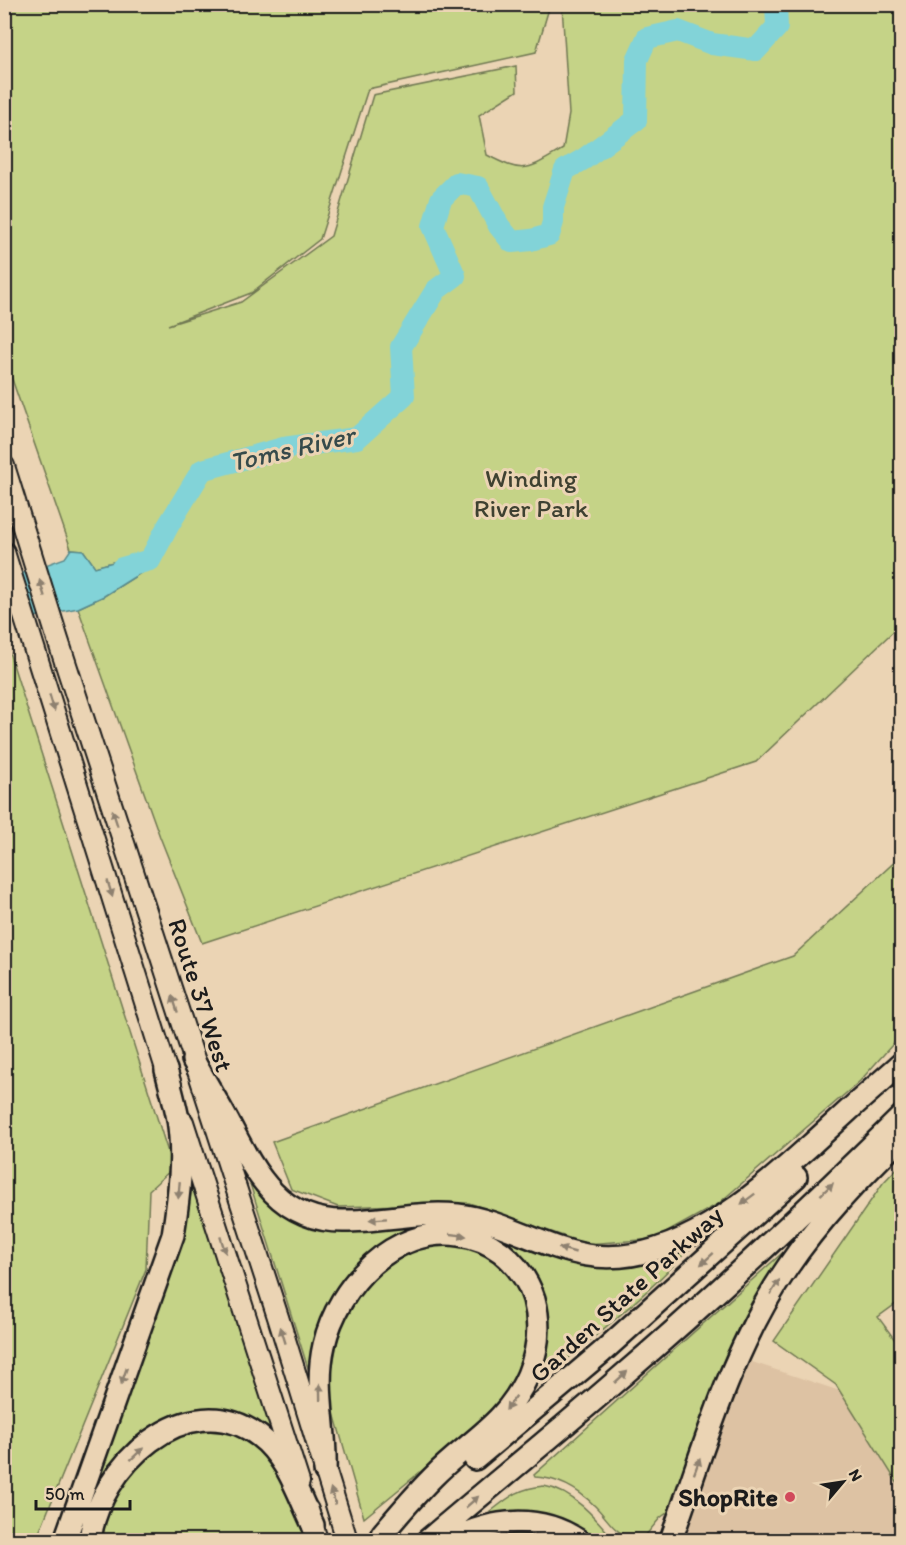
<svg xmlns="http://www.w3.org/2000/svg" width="906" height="1545" viewBox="0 0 906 1545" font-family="Itim,sans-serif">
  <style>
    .built { fill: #ddc2a3 }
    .green { fill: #c5d387; stroke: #707852; stroke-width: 1.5 }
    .water { fill: #82d3d8; stroke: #598a8d; stroke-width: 1.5 }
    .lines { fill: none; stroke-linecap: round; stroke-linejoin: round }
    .river { stroke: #82d3d8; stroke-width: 22 }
    .trunk-casing { stroke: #1c1c1c; stroke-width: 24 }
    .motorway-casing { stroke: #1c1c1c; stroke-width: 26 }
    .trunk { stroke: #ebd4b4; stroke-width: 20 }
    .motorway { stroke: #ebd4b4; stroke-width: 21 }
    .oneway { fill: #8e8170 }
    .poi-dot { fill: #d1495b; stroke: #ebd4b4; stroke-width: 2 }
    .labels { text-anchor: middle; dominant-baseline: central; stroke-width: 6; stroke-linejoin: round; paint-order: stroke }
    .park-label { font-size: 26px; fill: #3e4131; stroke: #ebd4b4 }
    .street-label { font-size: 26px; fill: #1c1c1c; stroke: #ebd4b4 }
    .poi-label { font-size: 26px; font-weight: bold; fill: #1c1c1c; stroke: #ebd4b4; text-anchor: end }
    .water-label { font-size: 27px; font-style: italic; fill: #364a4b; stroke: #ebd4b4 }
  </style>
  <rect width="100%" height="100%" fill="#ebd4b4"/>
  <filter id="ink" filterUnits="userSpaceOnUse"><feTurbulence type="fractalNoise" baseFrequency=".0167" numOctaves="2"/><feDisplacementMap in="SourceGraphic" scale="12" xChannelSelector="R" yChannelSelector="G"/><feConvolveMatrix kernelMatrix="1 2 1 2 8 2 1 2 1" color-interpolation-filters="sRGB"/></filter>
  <g filter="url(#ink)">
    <path class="built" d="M746 1360 840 1391 901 1489V1540H680Z"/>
    <path class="green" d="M4 5H550L536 52 368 89 320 239 251 293 168 325 241 302 331 236 373 95 516 66 517 91 479 115 487 155C525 175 527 170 563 149L569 114 562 5H901V624L756 762 202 943 160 837 78 608 104 596 150 567V552L95 567 83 550 71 549 5 359Z
      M4 636 173 1168 149 1190 146 1269 36 1540H4Z
      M901 856V1035L860 1081 718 1204 655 1239 586 1244 469 1203 338 1207 291 1189 272 1142 793 956Z
      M901 1164V1300L878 1317 895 1340 901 1335V1489L836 1385 774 1341 883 1183Z
      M246 1171 282 1209 451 1221 548 1251 692 1245C645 1299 584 1344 530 1390L544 1342 495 1240 380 1248 310 1369 308 1368 306 1362Z
      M192 1189H195L276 1440 168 1420 82 1540H74L183 1232Z
      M436 1242 476 1247 504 1267 523 1292 529 1325 522 1363 503 1399 464 1436 364 1518 328 1392 342 1316 365 1284 400 1253Z
      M790 1246 675 1507 660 1518 646 1535 639 1540C612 1533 612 1523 595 1506 579 1490 558 1478 535 1477L534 1475Z
      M221 1426 271 1453 301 1522 307 1540H97L106 1509 133 1468 175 1434Z
      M544 1486C573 1491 596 1518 614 1540H591C573 1526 550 1514 527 1512 515 1511 501 1516 490 1512 509 1497 519 1488 544 1486Z
      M515 1528 565 1540H468Z"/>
    <path class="water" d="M71 549 83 550 95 567 150 552V567L104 596 78 608 5 623 4 580 65 558Z"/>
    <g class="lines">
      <path class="river" d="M122 568 150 560 168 526 202 470 283 448 357 438 404 396 401 347 436 290 455 276 433 226 441 199 457 183 478 187 499 226 512 242 531 240 549 235 553 222V207L565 170 584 159 636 120 637 60 647 38 678 31 712 44 756 50 777 27 776 4"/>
      <g class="trunk-casing">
        <path id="trunk" d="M4 466 58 640 278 1317 347 1540
          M4 552 171 1085
          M183 1122 299 1482
          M308 1510 317 1540"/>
      </g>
      <g class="motorway-casing">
        <path id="motorway" d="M193 1060C205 1081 217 1101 229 1123 255 1173 279 1222 345 1221 382 1221 420 1211 458 1215 502 1220 543 1248 587 1255 674 1269 755 1195 814 1142 843 1115 872 1089 902 1063
          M475 1459 601 1353 796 1177
          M325 1471C327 1429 314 1387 324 1345 338 1285 394 1226 459 1235 475 1237 488 1242 501 1252 516 1264 528 1280 534 1299 541 1325 538 1351 528 1375 506 1425 468 1441 433 1477 415 1495 398 1515 382 1534
          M65 1540 173 1235C179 1197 184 1157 178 1119 175 1103 170 1086 166 1070
          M90 1540C98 1468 187 1382 259 1436 287 1457 298 1494 313 1525
          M428 1540C490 1487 553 1436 615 1382 714 1297 809 1208 902 1116
          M451 1540C492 1519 539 1514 578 1540
          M671 1540C704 1448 731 1350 787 1268 820 1219 860 1178 902 1137"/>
      </g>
      <use href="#trunk" class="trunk"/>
      <use href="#motorway" class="motorway"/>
    </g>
    <defs><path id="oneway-solid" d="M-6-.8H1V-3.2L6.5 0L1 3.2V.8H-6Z" transform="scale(1.5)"/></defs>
    <g class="oneway">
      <use href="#oneway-solid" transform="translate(42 588) rotate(-107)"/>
      <use href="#oneway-solid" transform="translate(52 703) rotate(73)"/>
      <use href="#oneway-solid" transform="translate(115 818) rotate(-108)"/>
      <use href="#oneway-solid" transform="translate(110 889) rotate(73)"/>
      <use href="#oneway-solid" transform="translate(175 1004) rotate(-108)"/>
      <use href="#oneway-solid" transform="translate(827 1189) rotate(-43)"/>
      <use href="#oneway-solid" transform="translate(179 1190) rotate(95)"/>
      <use href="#oneway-solid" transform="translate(748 1199) rotate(143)"/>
      <use href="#oneway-solid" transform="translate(378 1219) rotate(176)"/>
      <use href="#oneway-solid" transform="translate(458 1235) rotate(7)"/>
      <use href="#oneway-solid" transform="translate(223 1245) rotate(72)"/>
      <use href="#oneway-solid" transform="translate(567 1250) rotate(-164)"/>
      <use href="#oneway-solid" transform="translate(707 1259) rotate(138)"/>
      <use href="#oneway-solid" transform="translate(775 1287) rotate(-59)"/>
      <use href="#oneway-solid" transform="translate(283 1335) rotate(-107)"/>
      <use href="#oneway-solid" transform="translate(124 1376) rotate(109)"/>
      <use href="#oneway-solid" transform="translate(621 1377) rotate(-42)"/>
      <use href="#oneway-solid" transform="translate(320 1392) rotate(-91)"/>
      <use href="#oneway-solid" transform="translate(511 1403) rotate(126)"/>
      <use href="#oneway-solid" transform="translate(137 1454) rotate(-43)"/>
      <use href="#oneway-solid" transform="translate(697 1466) rotate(-70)"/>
      <use href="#oneway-solid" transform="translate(333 1496) rotate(-107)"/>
      <use href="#oneway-solid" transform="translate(472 1502) rotate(-41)"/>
    </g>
  </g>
  <circle class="poi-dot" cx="790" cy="1497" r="6"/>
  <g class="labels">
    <g class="park-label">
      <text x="531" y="478">Winding<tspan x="531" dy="30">River Park</tspan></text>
    </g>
    <g class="street-label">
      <text transform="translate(201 995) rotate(72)">Route 37 West</text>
      <text transform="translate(626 1294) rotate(-42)">Garden State Parkway</text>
    </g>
    <g class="poi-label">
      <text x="778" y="1497">ShopRite</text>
    </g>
    <g class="water-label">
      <text transform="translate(292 448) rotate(-13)">Toms River</text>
    </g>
  </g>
  <rect width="906" height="1545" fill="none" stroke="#ebd4b4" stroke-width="24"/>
  <rect x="12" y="12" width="882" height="1521" fill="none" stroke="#1c1c1c" stroke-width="2" filter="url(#ink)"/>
  <g transform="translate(843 1482) rotate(61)" stroke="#ebd4b4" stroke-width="4.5" paint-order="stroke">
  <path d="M0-4.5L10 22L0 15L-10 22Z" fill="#1c1c1c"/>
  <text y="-9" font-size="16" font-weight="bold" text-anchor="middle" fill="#1c1c1c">N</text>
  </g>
  <path d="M36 1500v9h94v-9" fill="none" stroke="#1c1c1c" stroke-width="3"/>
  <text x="45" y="1500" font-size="18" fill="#1c1c1c" stroke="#ebd4b4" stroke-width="4.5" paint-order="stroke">50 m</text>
</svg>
